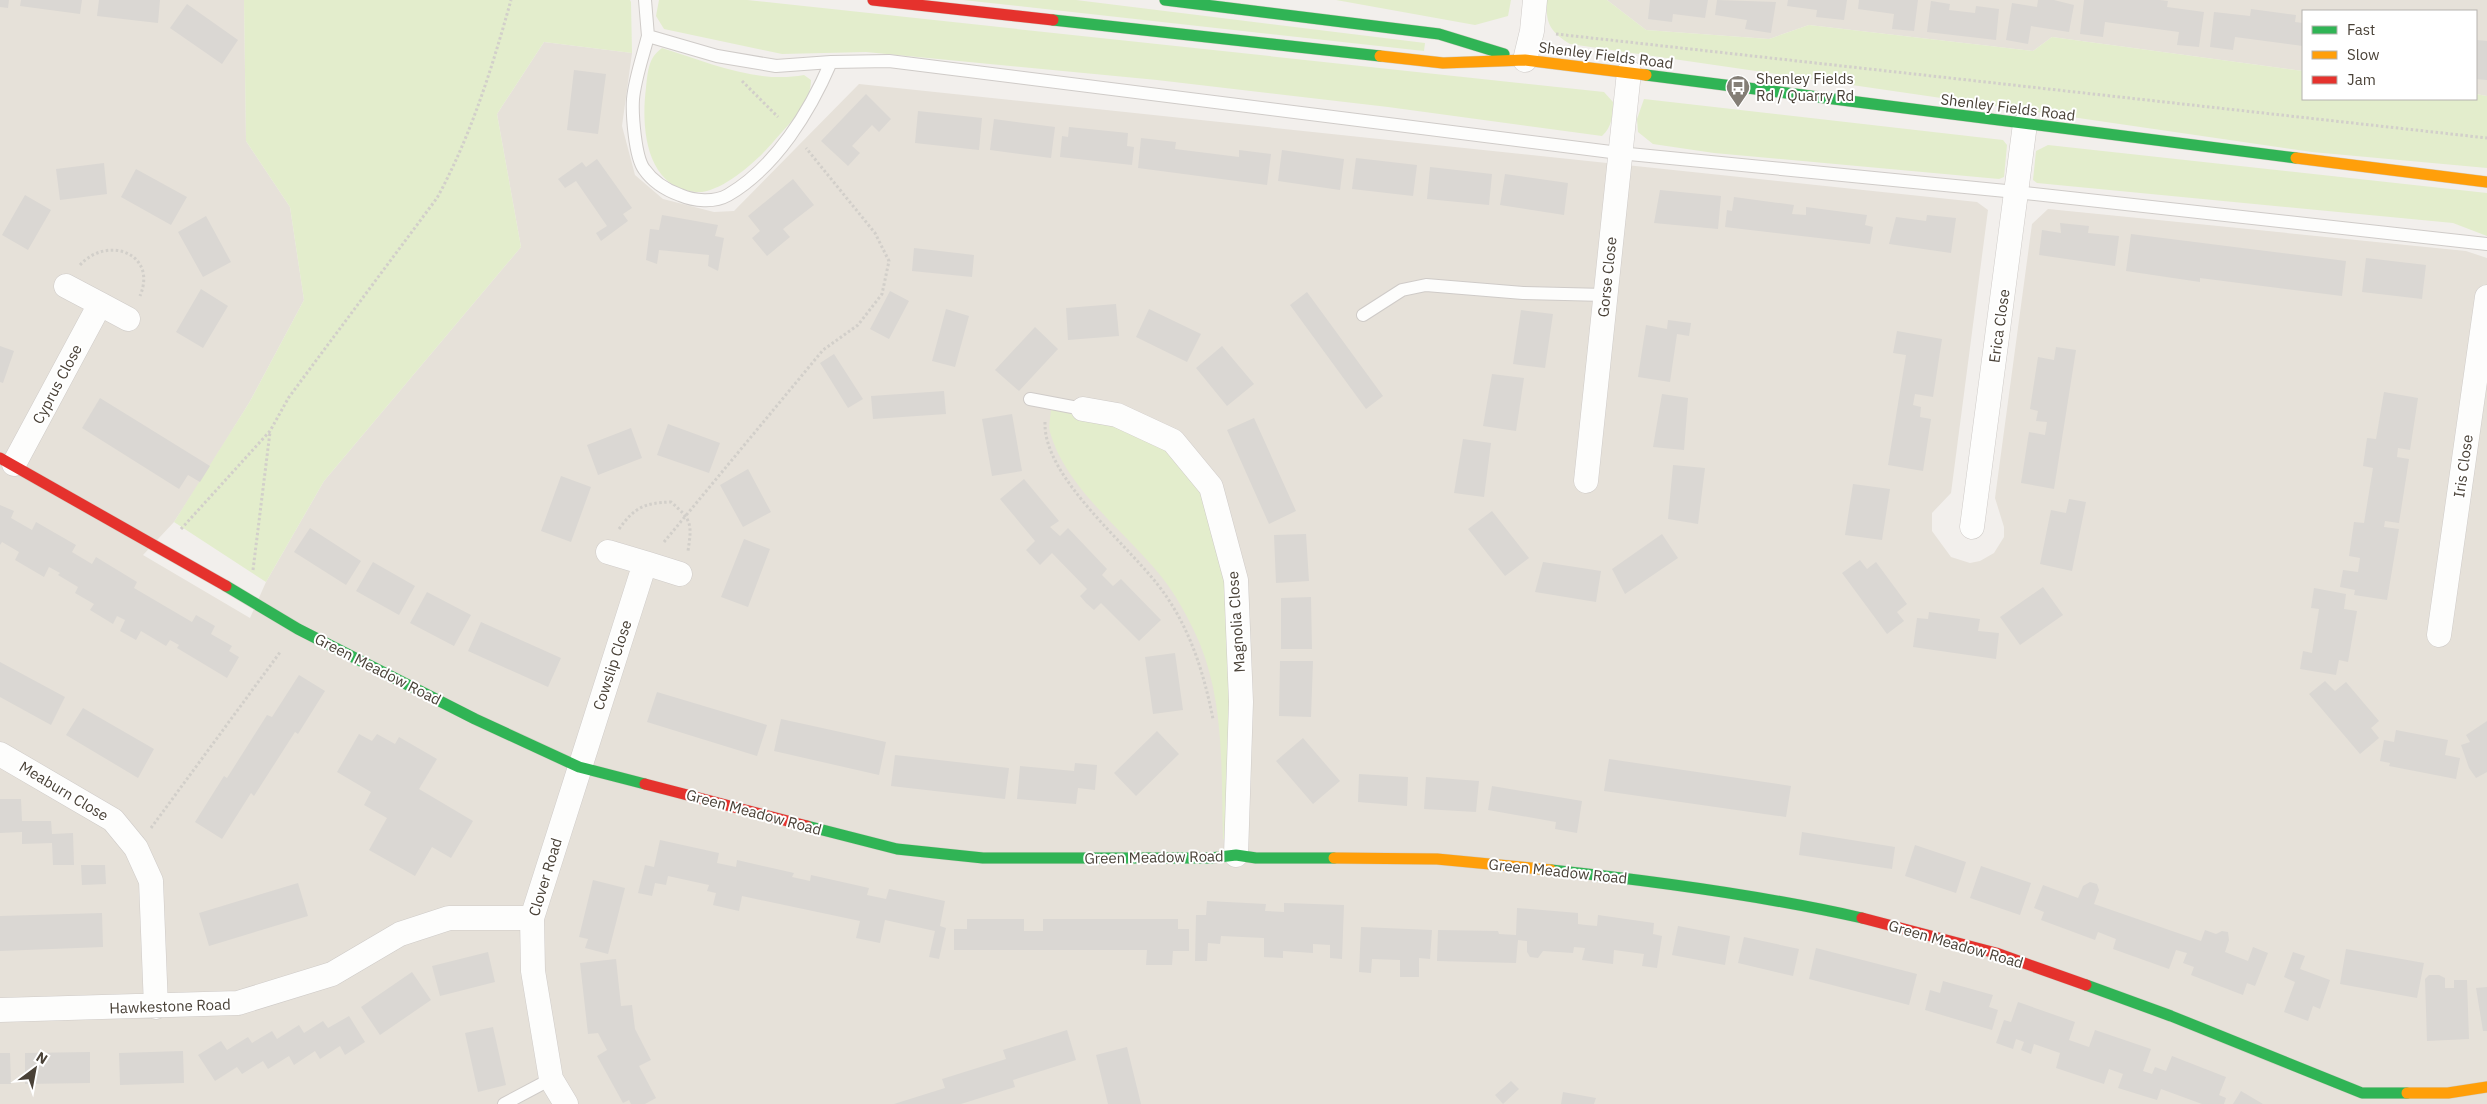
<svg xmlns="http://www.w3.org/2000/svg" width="2487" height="1104" viewBox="0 0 2487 1104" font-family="'IBM Plex Sans',sans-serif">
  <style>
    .residential { fill: #e6e1d9 }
    .green { fill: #e3edcc }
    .building { fill: #dad7d3 }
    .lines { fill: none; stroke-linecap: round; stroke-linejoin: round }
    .lane-casing { stroke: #cfcbc8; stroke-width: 14 }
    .street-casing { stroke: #cfcbc8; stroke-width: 25 }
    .fast-casing { stroke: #d3cec4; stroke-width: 12 }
    .slow-casing { stroke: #d3cec4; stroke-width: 12 }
    .jam-casing { stroke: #d3cec4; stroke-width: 12 }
    .path { stroke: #d2cfca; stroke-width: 3; stroke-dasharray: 2.5 2.5; stroke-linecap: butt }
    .lane { stroke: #fdfdfc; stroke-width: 12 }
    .street { stroke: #fdfdfc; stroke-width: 24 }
    .fast { stroke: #30b455; stroke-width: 11 }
    .slow { stroke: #ff9f0a; stroke-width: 11 }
    .jam { stroke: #e5322d; stroke-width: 11 }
    .labels { text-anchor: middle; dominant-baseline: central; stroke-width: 4; stroke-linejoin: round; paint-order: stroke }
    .street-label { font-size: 15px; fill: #494137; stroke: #fff }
    .poi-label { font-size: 15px; fill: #494137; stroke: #fff; text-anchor: start }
  </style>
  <rect width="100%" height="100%" fill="#f2efec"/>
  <path class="residential" d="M0 0H244L246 141 290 207 304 300 249 403 200 482 174 522 143 555 250 618 266 582 324 481 521 247 497 114 544 42 632 53 622 126 635 175 663 199 714 212 734 211 859 84 1977 202 1988 210 1951 493 1932 513V531L1951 557 1970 563 1980 561 1994 553 2004 537V527L1995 498 2032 224 2048 209 2466 251 2487 258V1104H0Z
    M1607 0H2487V96L2476 94V11H2303V71L2052 37 2033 51 1809 25 1769 39 1646 30Z"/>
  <path class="green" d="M244 0H630L631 2 632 53 544 42 497 114 521 247 324 481 266 582 174 522 249 403 304 300 290 207 246 141Z
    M659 0H747L1604 92 1613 102C1613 115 1612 127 1602 136L1388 107 1157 80 866 52 782 54 664 29 656 16Z
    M963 0H1076L1425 43 1424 51Z
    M1336 0H1511L1508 16 1475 25Z
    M1547 0H1607L1646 30 1769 39 1809 25 2033 51 2052 37 2303 71V99H2476V94L2487 96V168L2312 152 1570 44C1551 32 1545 24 1547 0Z
    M662 48C707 62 757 84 804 75L811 80C811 104 788 125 774 141 759 159 721 194 696 192 645 188 641 126 646 88 648 71 648 58 662 48Z
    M1644 99 2003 140 2007 145 2004 177 1999 179 1714 153 1653 144 1638 132 1637 119Z
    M2048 145 2487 193V236L2453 223 2037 183 2033 180 2036 151Z
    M1051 409 1081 414 1169 447 1206 494 1231 582 1232 838 1223 839C1221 774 1225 706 1200 644 1192 625 1180 602 1167 584 1131 535 1067 492 1050 432 1048 425 1051 416 1051 409Z"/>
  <path class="building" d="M0 0H9L8 8 0 7Z
    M21 0H82L80 14 20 6Z
    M99 0H160L158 23 97 16Z
    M1650 0H1708L1705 18 1673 14 1672 22 1648 19Z
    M1717 0 1776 2 1771 33 1745 29 1747 20 1715 15Z
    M1788 0H1847L1844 20 1816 17 1817 10 1787 6Z
    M1859 0H1918L1914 31 1892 29 1894 14 1858 9Z
    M2038 0H2054L2074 5 2069 32 2031 26 2028 44 2006 40 2012 3 2037 7Z
    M2084 0H2160L2168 1 2167 7 2204 12 2199 47 2177 45 2179 32 2105 22 2103 37 2080 34Z
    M1931 1 1950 4 1949 10 1975 13 1976 6 1999 9 1996 40 1927 32Z
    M187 4 238 40 222 64 170 28Z
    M2251 9 2296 15 2295 22 2303 23V46L2235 37 2233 50 2210 47 2214 12 2250 16Z
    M2477 40 2487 41V80L2476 79Z
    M574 70 606 74 598 134 567 130Z
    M866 94 891 119 879 132 872 125 852 146 860 153 848 166 821 141Z
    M918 111 982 118 979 150 915 143Z
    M994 119 1055 127 1051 158 990 150Z
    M1069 127 1128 133 1127 146 1134 147 1132 165 1060 157 1062 136 1068 137Z
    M1141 138 1176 142 1175 149 1239 157V150L1271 154 1267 185 1138 168Z
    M1282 150 1344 159 1340 190 1278 181Z
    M1356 158 1417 165 1413 196 1352 189Z
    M597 159 632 208 623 214 628 221 601 241 596 233 607 226 576 181 565 188 558 179 582 162 586 167Z
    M104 163 107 194 60 200 56 169Z
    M1430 167 1492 174 1489 205 1427 199Z
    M136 169 187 197 171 225 121 197Z
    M1505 174 1568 183 1564 215 1500 205Z
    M793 179 814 205 783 229 790 237 767 256 752 238 760 231 748 216Z
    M1660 190 1721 196 1718 229 1654 223Z
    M25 195 51 210 28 250 2 235Z
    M1734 197 1794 205 1792 214 1806 215V207L1867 215 1865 225 1873 227 1870 244 1725 227 1727 210 1732 211Z
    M662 215 718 225 715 236 724 238 718 271 708 266 709 255 659 250 657 264 646 260 650 229 659 230Z
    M1927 215 1956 218 1951 253 1889 244 1896 217 1926 221Z
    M206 216 231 262 203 277 178 232Z
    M2060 223 2089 226 2088 233 2119 236 2115 266 2039 255 2042 230 2061 233Z
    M2131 234 2346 261 2342 296 2200 278V282L2126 271Z
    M914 248 974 255 972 277 912 271Z
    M2366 258 2426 265 2422 299 2362 292Z
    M201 289 228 306 203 348 176 332Z
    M890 291 909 301 889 339 870 329Z
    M1307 292 1383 396 1366 409 1290 305Z
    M1116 304 1119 336 1068 340 1066 308Z
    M946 309 969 316 955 367 932 361Z
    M1149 309 1201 334 1187 362 1136 337Z
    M1521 310 1553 314 1545 368 1513 364Z
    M1668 320 1691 323 1689 336 1677 334 1670 382 1638 377 1646 325 1667 329Z
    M1035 327 1058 349 1019 391 995 370Z
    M1897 331 1942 339 1933 397 1915 394 1913 405 1921 407 1920 417 1931 419 1923 471 1888 465 1906 355 1893 353Z
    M0 346 14 351 3 383 0 382Z
    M1222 346 1254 384 1227 406 1196 368Z
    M2056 347 2076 350 2054 489 2021 483 2029 432 2045 435 2047 422 2036 421 2038 411 2030 409 2038 357 2054 360Z
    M834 354 863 399 848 408 820 363Z
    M1492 374 1524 378 1516 431 1483 426Z
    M944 391 946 414 873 419 871 396Z
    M2384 392 2418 398 2410 450 2398 448 2397 457 2409 459 2399 523 2385 521 2384 527 2399 529 2387 600 2354 595 2355 590 2340 587 2343 570 2358 572 2360 558 2349 556 2354 522 2364 523 2373 468 2363 466 2367 438 2376 439Z
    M1662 394 1688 398 1684 450 1653 447Z
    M100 398 210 466 200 482 188 475 179 489 82 428Z
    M1012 414 1022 471 992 476 982 419Z
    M1254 418 1296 511 1269 524 1227 430Z
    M668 424 720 443 709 473 657 455Z
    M631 428 642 458 598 475 587 445Z
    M1463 439 1491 443 1484 497 1454 493Z
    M1673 465 1705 468 1698 524 1668 519Z
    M748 469 771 512 743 527 720 485Z
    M561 476 591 487 571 542 541 531Z
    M1024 479 1059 521 1050 527 1060 536 1068 528 1107 569 1102 575 1113 586 1121 579 1161 620 1139 641 1101 603 1094 610 1086 603 1080 596 1087 589 1052 553 1040 565 1026 550 1035 541 1000 499Z
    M1853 484 1890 489 1882 540 1845 535Z
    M2069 499 2086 502 2072 571 2040 564 2051 510 2066 513Z
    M0 505 14 511 11 518 32 530 36 522 76 545 72 552 92 564 96 557 137 582 134 588 192 622 196 615 215 626 211 634 232 646 229 651 239 657 227 678 177 648 179 645 170 640 166 646 141 631 136 640 120 631 125 620 117 616 113 624 90 610 94 604 75 593 78 587 58 575 60 573 49 567 44 577 15 560 19 552 2 542 0 545Z
    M1492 511 1529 558 1505 576 1468 529Z
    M310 528 361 561 346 585 294 552Z
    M1306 534 1309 581 1276 583 1274 535Z
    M1662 534 1678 558 1625 594 1612 569Z
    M744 539 770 549 748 607 721 597Z
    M1860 560 1867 569 1876 562 1907 604 1897 612 1904 621 1887 634 1842 573Z
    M373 562 415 586 399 615 356 591Z
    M1543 562 1601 571 1596 602 1535 592Z
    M2043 587 2063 615 2020 645 2000 617Z
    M2314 588 2346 594 2344 609 2357 611 2348 662 2339 660 2336 675 2300 669 2303 651 2312 653 2319 609 2311 608Z
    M427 592 471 615 454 646 410 623Z
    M1311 597 1312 649H1281V598Z
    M1929 612 1980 619 1978 631 1999 633 1996 659 1913 647 1917 618 1928 619Z
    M481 622 561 658 548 687 468 651Z
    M1175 653 1183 710 1153 714 1145 657Z
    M1280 661H1313L1311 717 1279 716Z
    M0 662 65 697 51 725 0 697Z
    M299 675 325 691 298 734 295 732 254 796 251 793 222 839 195 822 224 776 227 778 267 715 272 717Z
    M2325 681 2335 691 2346 682 2379 721 2371 728 2379 738 2360 754 2309 694Z
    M657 692 767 725 757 756 647 722Z
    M83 708 154 749 138 778 66 735Z
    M781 719 886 742 879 775 774 751Z
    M2487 721V772L2476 778 2469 768 2461 745 2470 742 2466 735Z
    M2396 730 2448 740 2445 755 2460 758 2456 779 2389 766 2390 763 2380 761 2384 740 2394 742Z
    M1157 731 1179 754 1136 796 1114 773Z
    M359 734 372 741 377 734 395 744 399 737 437 759 419 789 473 821 451 858 432 847 415 876 369 850 387 818 364 805 371 792 337 772Z
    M1303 738 1340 781 1313 804 1276 761Z
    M895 755 1009 768 1005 799 891 786Z
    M1609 759 1791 786 1786 817 1604 791Z
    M1075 763 1097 765 1095 790 1078 788 1076 804 1017 799 1020 766 1074 771Z
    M1359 774 1408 777 1407 806 1358 802Z
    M1426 777 1479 781 1476 812 1424 809Z
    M1492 786 1582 801 1577 833 1555 829 1556 822 1488 810Z
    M0 799H21L22 821H51L52 834 73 833 74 865H53L52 843 22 844V832L0 833Z
    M1802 832 1895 847 1892 869 1799 855Z
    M660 840 719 853 717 863 736 867 737 860 794 873 792 877 810 881 811 875 869 888 867 895 886 899 889 889 945 901 940 926 946 928 939 959 929 957 935 931 885 920 880 943 856 938 860 921 742 896 739 911 713 905 716 893 707 891 709 885 668 876 666 885 655 883 652 896 638 893 645 865 654 867Z
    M1915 845 1966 862 1956 893 1905 876Z
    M81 865H105L106 884 82 885Z
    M1981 866 2031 883 2020 915 1970 898Z
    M593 880 625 888 608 954 585 948 588 939 579 937Z
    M2090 882 2097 884 2099 890 2094 904 2201 941 2205 930 2216 934 2222 931 2228 932 2229 940 2225 952 2248 961 2253 947 2268 953 2255 986 2247 983 2243 995 2191 975 2194 967 2183 963 2187 953 2176 950 2169 969 2113 949 2116 939 2098 932 2095 940 2041 920 2044 912 2034 908 2043 885 2078 898 2083 886Z
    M298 883 308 916 209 946 199 913Z
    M1207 901 1266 904 1265 911 1284 912V903L1344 905 1342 959 1330 958V945L1313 944V953L1283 951V958L1264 957V938L1221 936 1220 944 1208 943 1207 961H1195L1196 915H1206Z
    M1517 908 1578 913V924L1586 925 1597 926 1598 915 1654 923 1653 934 1662 936 1657 968 1642 966 1644 954 1614 950 1613 964 1582 960 1585 948 1574 947 1573 953 1543 951 1538 958 1530 957 1527 952V941L1518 940 1516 963 1437 961 1438 930 1498 931 1499 934 1516 935Z
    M102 913 103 947 0 951V916Z
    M967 919H1024V931H1043V919H1178V929H1189V951H1173L1172 965H1146L1147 950H954V929H967Z
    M1678 926 1730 936 1725 965 1672 955Z
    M1361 927 1432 930 1430 959 1419 958V977H1400V960L1372 959 1371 973 1359 972Z
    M1744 937 1799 949 1793 976 1738 963Z
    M1816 948 1917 974 1909 1005 1809 979Z
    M2346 949 2424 963 2417 998 2340 984Z
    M488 952 495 982 440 996 432 966Z
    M2293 952 2305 956 2300 969 2330 980 2320 1009 2313 1006 2308 1021 2284 1012 2295 982 2284 977Z
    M616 959 621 1006 632 1005 635 1029 651 1060 639 1066 656 1098 645 1104H631L629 1100 623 1103 597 1056 607 1050 598 1033 588 1034 580 963Z
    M412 972 431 1000 380 1035 361 1007Z
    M2429 975H2439L2445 978V988H2454V980H2467L2469 1039 2427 1041 2425 979Z
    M1943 981 1993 995 1989 1007 1998 1010 1992 1030 1925 1010 1930 990 1940 993Z
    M2487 987V1031H2483L2476 988Z
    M2018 1002 2075 1022 2069 1040 2089 1047 2095 1030 2151 1049 2143 1071 2152 1074 2155 1067 2166 1071 2172 1056 2226 1077 2219 1095 2226 1098 2224 1104H2202L2161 1089 2157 1100 2118 1088 2123 1074 2109 1069 2104 1084 2056 1068 2060 1053 2034 1044 2031 1054 2021 1050 2024 1042 2016 1039 2013 1049 1996 1043 2004 1020 2011 1022Z
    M349 1016 365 1042 345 1055 340 1046 320 1059 315 1051 294 1065 289 1056 268 1069 263 1061 242 1074 237 1067 215 1081 198 1055 221 1041 227 1050 248 1037 252 1043 272 1031 277 1039 299 1025 304 1033 323 1021 328 1028Z
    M493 1027 506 1085 478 1092 465 1033Z
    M1067 1030 1076 1060 1013 1080 1015 1087 961 1104H894L945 1088 942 1079 1006 1059 1003 1050Z
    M1127 1047 1141 1104H1108L1096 1055Z
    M183 1051 184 1083 120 1085 119 1053Z
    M90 1052V1083L25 1084V1053Z
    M0 1053H10L11 1084H0Z
    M1511 1081 1519 1089 1503 1104 1495 1095Z
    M2241 1091 2263 1104H2233Z
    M1563 1092 1596 1098 1594 1104H1561Z"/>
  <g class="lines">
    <g class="lane-casing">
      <path id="lane" d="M645 0 648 36 717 56 776 66 831 62 889 61 1619 153 2016 192 2487 244
        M648 36C643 56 635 78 633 99 632 114 635 157 644 169 653 182 666 190 680 195 694 201 714 203 728 195 776 167 810 111 831 62
        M1363 315 1402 290 1426 285 1523 293 1605 295
        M1030 399 1083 409
        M504 1104 551 1079"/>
    </g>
    <g class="street-casing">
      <path id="street" d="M1525 60 1532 31 1535 0
        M100 304 128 319
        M1083 409 1117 415 1173 441 1211 487 1236 580 1241 702 1236 855
        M14 464 100 304 66 286
        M1586 481 1629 72
        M1972 527 2025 124
        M645 563 680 574
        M2439 635 2487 297
        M0 754 113 820 136 848 151 881 156 1007
        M0 1010 238 1003 332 974 400 934 449 918H532
        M566 1104 551 1079 533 971 532 918 645 563 608 552"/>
    </g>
    <g class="fast-casing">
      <path id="fast" d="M1165 0 1439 34 1504 54
        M1053 20 1380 56
        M1646 75 2296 158
        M226 586 298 629 475 719 579 767 645 784
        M807 826 897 849 983 858H1211L1236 855 1256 858H1334
        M1551 870C1655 881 1760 895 1862 918
        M2086 985 2171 1016 2362 1093H2407"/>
    </g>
    <g class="slow-casing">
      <path id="slow" d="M1380 56 1443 63 1525 60 1646 75
        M2296 158 2487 182
        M1334 858 1437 859 1551 870
        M2407 1093H2448L2487 1087"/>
    </g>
    <g class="jam-casing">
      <path id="jam" d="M873 0 1053 20
        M0 458 226 586
        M645 784 807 826
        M1862 918 1996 953 2086 985"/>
    </g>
    <path class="path" d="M1556 34 2487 138
      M742 81 778 117
      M80 265C107 235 158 253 140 296
      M1045 422C1043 479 1132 547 1164 593 1191 631 1204 674 1213 719
      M181 529 270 431 289 397 437 198C471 136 492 68 511 0
      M619 529C635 507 644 503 671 502 692 520 692 524 688 551
      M664 542 823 350 858 325 882 294 889 261 875 233 806 148
      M253 570 270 432
      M151 828 281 651"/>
    <use href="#lane" class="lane"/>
    <use href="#street" class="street"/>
    <use href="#fast" class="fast"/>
    <use href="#slow" class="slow"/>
    <use href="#jam" class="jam"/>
  </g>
  <defs>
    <g id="bus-pin" transform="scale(1.25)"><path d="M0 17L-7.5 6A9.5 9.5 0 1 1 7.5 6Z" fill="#847e76" stroke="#fff"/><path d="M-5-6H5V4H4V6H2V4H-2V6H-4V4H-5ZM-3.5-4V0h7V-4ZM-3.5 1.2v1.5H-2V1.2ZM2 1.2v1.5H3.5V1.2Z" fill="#fff"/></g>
  </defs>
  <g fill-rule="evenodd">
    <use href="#bus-pin" x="1738" y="87"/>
  </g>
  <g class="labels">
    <g class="street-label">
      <text transform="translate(1606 55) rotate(7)">Shenley Fields Road</text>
      <text transform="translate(2008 107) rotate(7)">Shenley Fields Road</text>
      <text transform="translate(1607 277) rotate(-84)">Gorse Close</text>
      <text transform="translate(1999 326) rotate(-82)">Erica Close</text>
      <text transform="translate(57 384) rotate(-62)">Cyprus Close</text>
      <text transform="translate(2463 466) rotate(-82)">Iris Close</text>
      <text transform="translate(1236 622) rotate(-94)">Magnolia Close</text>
      <text transform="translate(612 665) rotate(-72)">Cowslip Close</text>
      <text transform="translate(378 669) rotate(27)">Green Meadow Road</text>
      <text transform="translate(64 791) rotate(31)">Meaburn Close</text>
      <text transform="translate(754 812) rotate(15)">Green Meadow Road</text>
      <text transform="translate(1154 857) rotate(-1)">Green Meadow Road</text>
      <text transform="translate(1558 871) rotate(6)">Green Meadow Road</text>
      <text transform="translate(545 877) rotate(-73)">Clover Road</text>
      <text transform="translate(1956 944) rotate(16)">Green Meadow Road</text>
      <text transform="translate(170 1006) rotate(-2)">Hawkestone Road</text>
    </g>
    <g class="poi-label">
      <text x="1756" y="78">Shenley Fields<tspan x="1756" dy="17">Rd / Quarry Rd</tspan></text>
    </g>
  </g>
  <rect x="2302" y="10" width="175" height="90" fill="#ffffff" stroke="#b6b3af"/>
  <rect x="2312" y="26" width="25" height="8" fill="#30b455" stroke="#b6b3af"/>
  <text x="2347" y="35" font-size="15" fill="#494137">Fast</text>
  <rect x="2312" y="51" width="25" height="8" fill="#ff9f0a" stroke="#b6b3af"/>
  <text x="2347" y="60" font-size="15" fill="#494137">Slow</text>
  <rect x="2312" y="76" width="25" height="8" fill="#e5322d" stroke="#b6b3af"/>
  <text x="2347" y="85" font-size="15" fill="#494137">Jam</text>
  <g transform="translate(35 1069) rotate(32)" stroke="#ffffff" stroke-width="4" paint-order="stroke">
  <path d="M0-4L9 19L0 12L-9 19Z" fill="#494137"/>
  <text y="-8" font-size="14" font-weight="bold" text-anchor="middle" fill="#494137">N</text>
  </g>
</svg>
